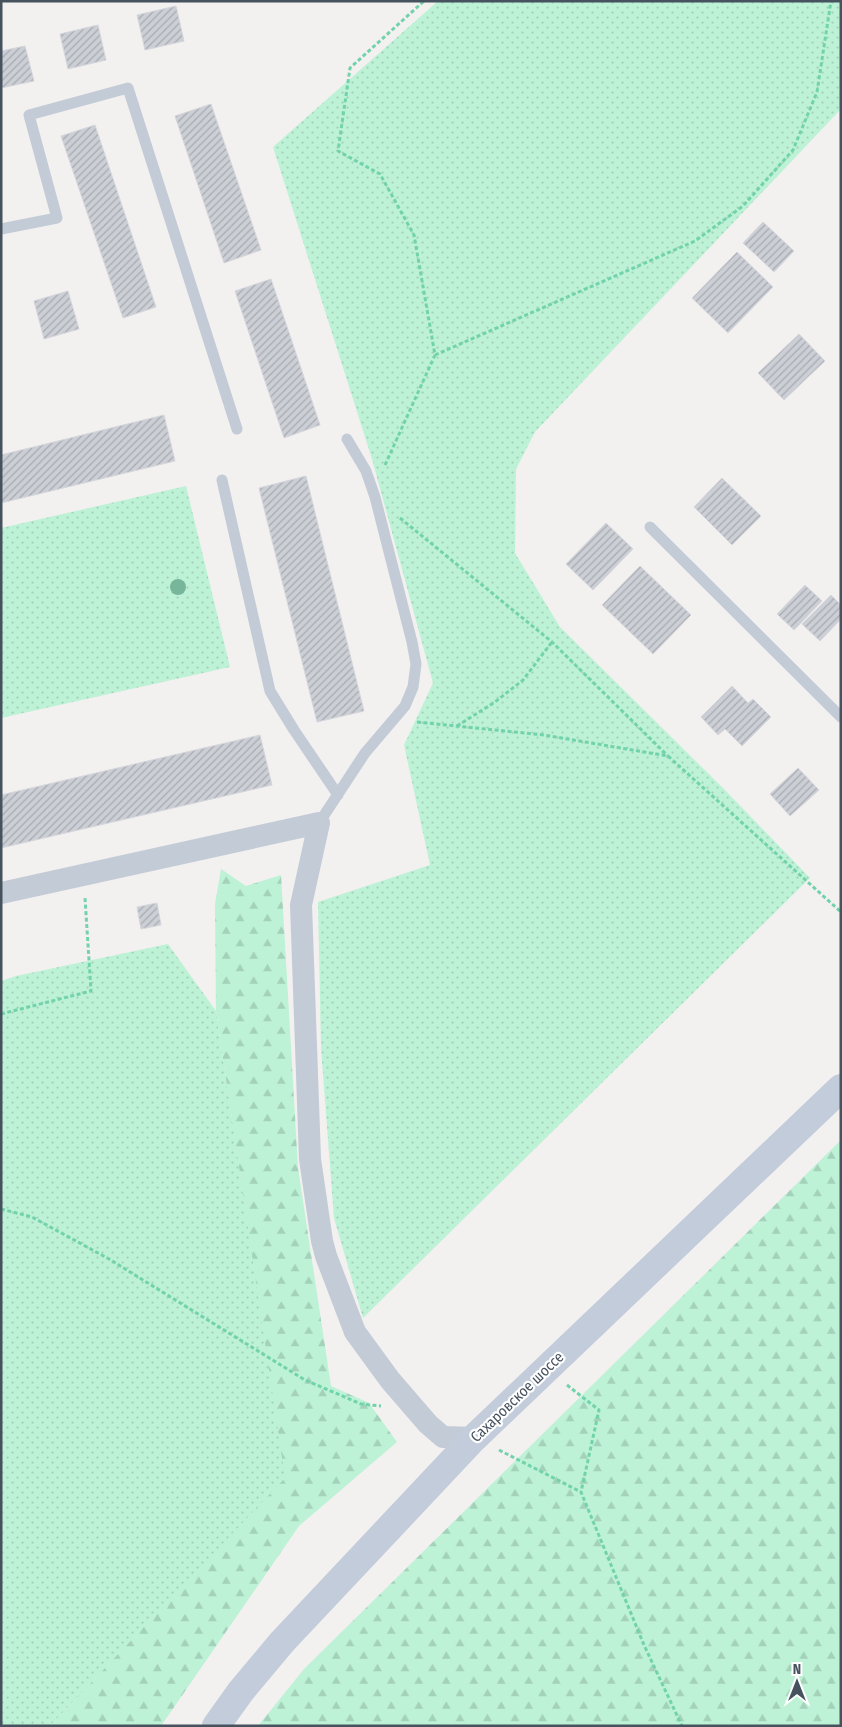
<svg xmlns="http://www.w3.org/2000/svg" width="842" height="1727" viewBox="0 0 842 1727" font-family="'Fira Sans Condensed',sans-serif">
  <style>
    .grass { fill: url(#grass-dots) }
    .forest { fill: url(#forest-firs) }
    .building { fill: url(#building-hatch); stroke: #d4d6dc }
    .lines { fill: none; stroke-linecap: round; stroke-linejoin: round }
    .path { stroke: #72d3ab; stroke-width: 3; stroke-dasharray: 4 2.5; stroke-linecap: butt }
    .lane { stroke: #c3cbd6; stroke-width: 11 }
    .street { stroke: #c3cbd6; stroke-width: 22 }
    .secondary { stroke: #c2ccda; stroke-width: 28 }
    .tree { fill: #77b69b }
    .labels { text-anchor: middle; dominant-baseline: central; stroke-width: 4.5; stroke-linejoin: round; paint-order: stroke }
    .street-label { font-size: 15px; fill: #47525f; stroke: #fff }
  </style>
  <defs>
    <pattern id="grass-dots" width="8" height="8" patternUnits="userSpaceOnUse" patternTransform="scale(1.25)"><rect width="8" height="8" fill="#bdf2d6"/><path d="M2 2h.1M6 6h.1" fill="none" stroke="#a4d1ba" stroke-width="1.8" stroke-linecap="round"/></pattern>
    <pattern id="forest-firs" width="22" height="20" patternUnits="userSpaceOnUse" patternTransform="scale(1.25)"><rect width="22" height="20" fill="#bdf2d6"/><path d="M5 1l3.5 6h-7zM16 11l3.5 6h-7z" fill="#a4d1ba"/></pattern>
    <pattern id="building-hatch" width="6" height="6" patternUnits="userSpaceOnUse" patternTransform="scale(1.25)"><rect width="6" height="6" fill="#cccfd5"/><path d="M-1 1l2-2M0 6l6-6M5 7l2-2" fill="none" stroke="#a7abb0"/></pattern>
  </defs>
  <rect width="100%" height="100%" fill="#f3f0f0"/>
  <path class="grass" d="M438 1H841V109L535 432 516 469 515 553 560 627 725 790 810 878 363 1318 334 1218 321 1048 318 902 430 865 404 745 433 683 372 459 273 147Z
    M186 486 230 667 1 718V528Z
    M168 944 216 1011 286 1478 50 1726H1V981L16 976Z"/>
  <path class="forest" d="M221 869 246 886 281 875 298 1168 331 1386 369 1403 397 1442 299 1526 161 1726H50L285 1478 216 1011 215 904Z
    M841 1140V1726H258L304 1669Z"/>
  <path class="building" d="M176 6 184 41 145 50 137 15Z
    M98 25 106 60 68 69 60 34Z
    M25 46 34 81 1 88V51Z
    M211 104 261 250 224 263 175 116Z
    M95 125 156 307 123 318 61 136Z
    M763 222 794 251 774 272 743 243Z
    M737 252 773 287 728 333 692 298Z
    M271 279 320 425 284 438 235 291Z
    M68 291 79 329 44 339 34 301Z
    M799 334 825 361 784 400 758 373Z
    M164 415 175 461 1 503V455Z
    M306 476 364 711 317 722 259 488Z
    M722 478 761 516 732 545 694 507Z
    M606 523 633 549 593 590 566 564Z
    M640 566 691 615 653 654 602 605Z
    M805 585 822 601 794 630 777 614Z
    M831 595 841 605V619L820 641 802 624Z
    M732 686 748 703 753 699 771 717 742 746 725 729 718 735 701 717Z
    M260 735 272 785 1 848V795Z
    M798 768 819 790 790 816 770 794Z
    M157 903 161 925 141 929 137 907Z"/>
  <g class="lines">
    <path class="path" d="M435 355 695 241 743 206 793 150 817 92 831 1
      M385 465 435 355 414 235 380 174 338 151 350 68 424 1
      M400 518 552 642 668 756
      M417 722 544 735 668 756 841 912
      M457 726 495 702 523 680 552 642
      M1 1014 91 991 85 898
      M1 1209 32 1217 109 1259 305 1380 361 1404 381 1406
      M567 1385 599 1410 581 1492
      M499 1450 581 1492 644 1645 682 1726"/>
    <path class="lane" d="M1 229 57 218 29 115 128 88 237 429
      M222 480 270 691 294 730 338 795
      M650 527 841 717
      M319 823 365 753 405 706 413 687 416 664 412 642 375 497 366 471 347 439"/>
    <path class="street" d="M1 893 319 823 301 905 310 1159 322 1241 326 1256 355 1332 390 1380 428 1424 443 1437 474 1438"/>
    <path class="secondary" d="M216 1726 241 1691 282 1642 474 1438 841 1088"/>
  </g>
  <circle class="tree" cx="178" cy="587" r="8"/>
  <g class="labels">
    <g class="street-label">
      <text transform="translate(517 1397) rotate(-44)">Сахаровское шоссе</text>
    </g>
  </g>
  <rect width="842" height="1727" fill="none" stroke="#47525f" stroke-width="5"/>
  <g transform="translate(797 1682)" stroke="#ffffff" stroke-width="4" paint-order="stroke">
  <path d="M0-4L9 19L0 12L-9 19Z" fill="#47525f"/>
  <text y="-8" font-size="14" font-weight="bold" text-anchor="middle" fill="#47525f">N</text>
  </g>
</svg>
